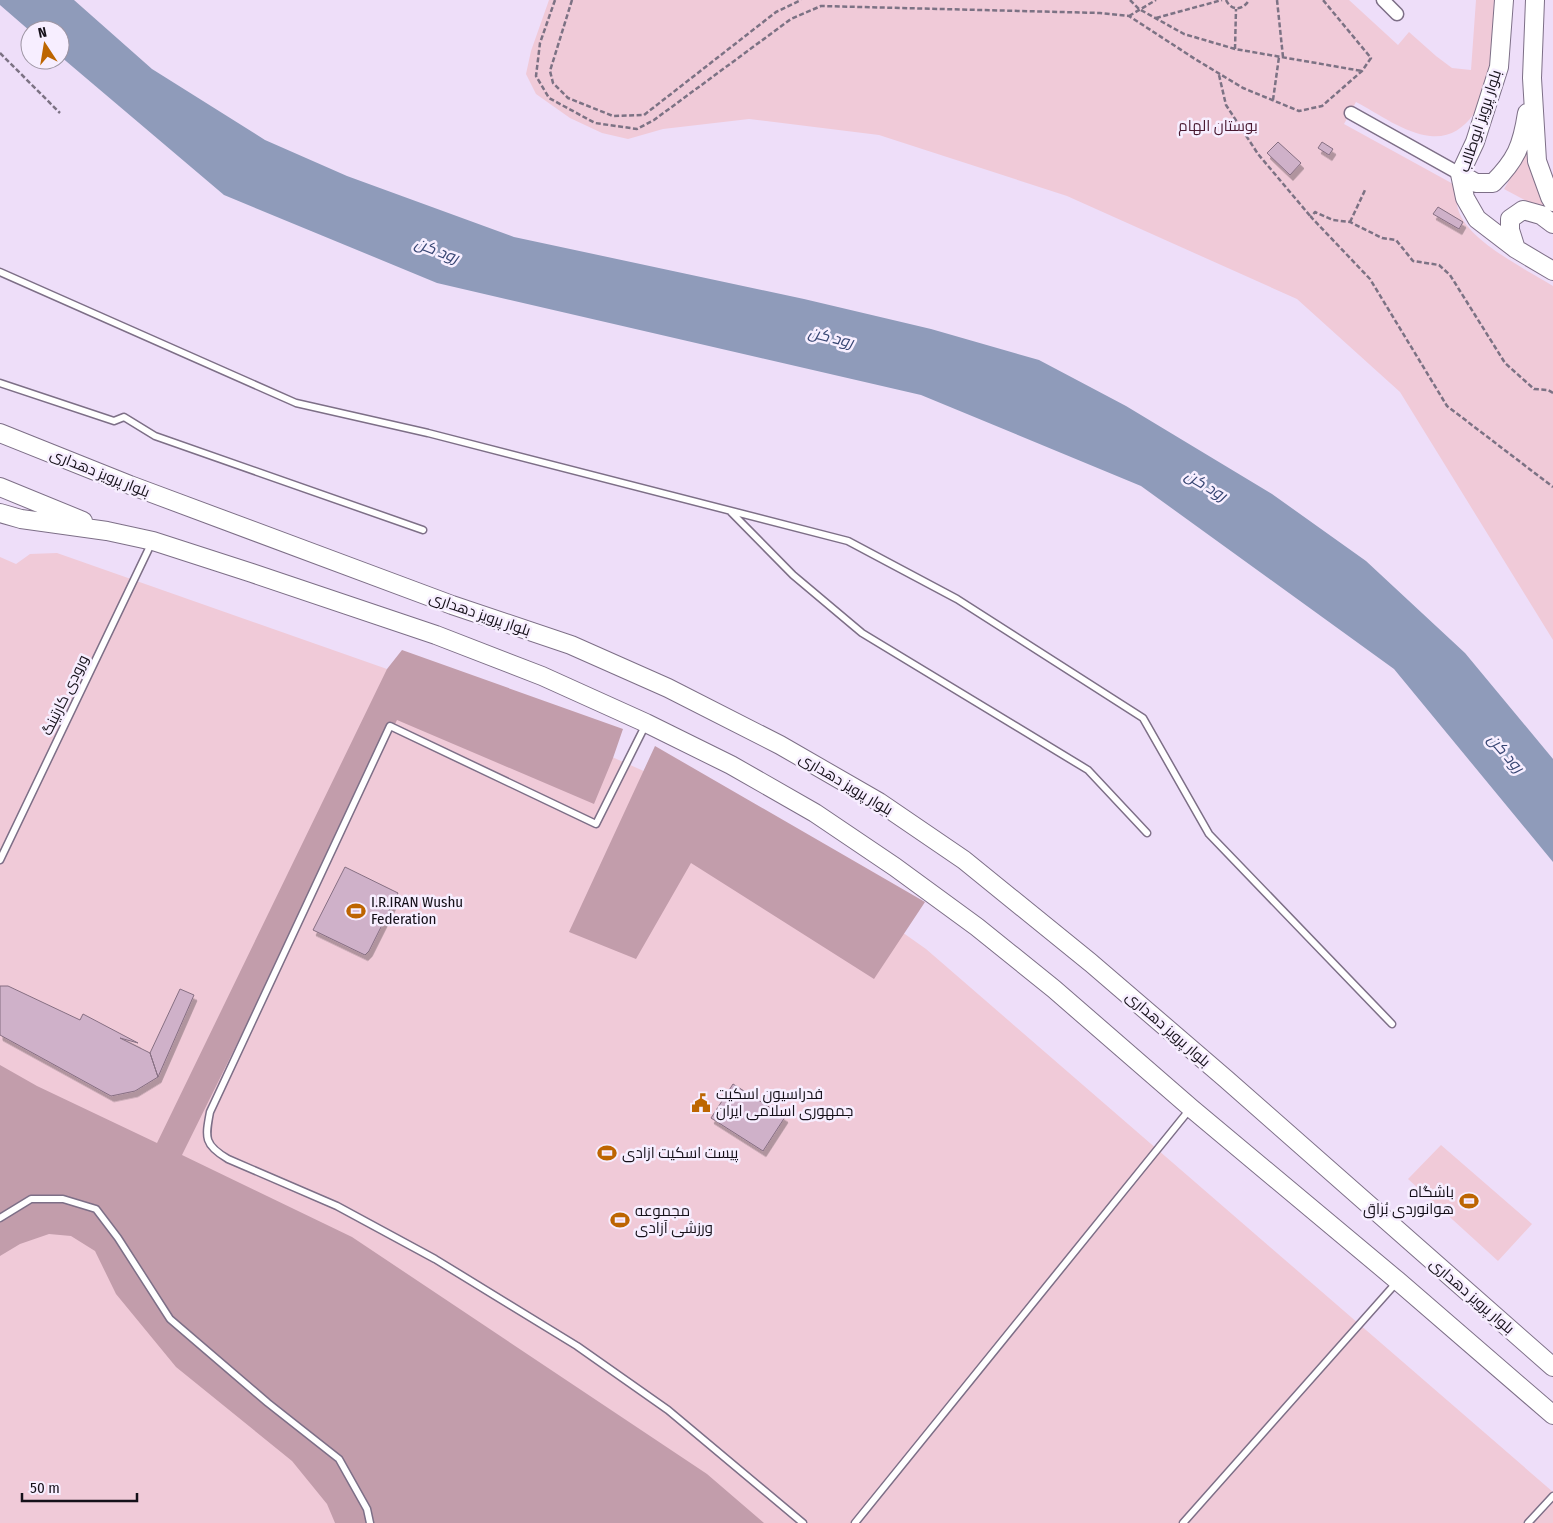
<svg xmlns="http://www.w3.org/2000/svg" width="1553" height="1523" viewBox="0 0 1553 1523" font-family="'Fira Sans Condensed',Cairo,sans-serif">
  <style>
    .green { fill: #f0cad8 }
    .forest { fill: #c29dab }
    .water { fill: #8f9bba }
    .building { fill: #cfb1c9; stroke: #866f82; filter: url(#shadow) }
    .lines { fill: none; stroke-linecap: round; stroke-linejoin: round }
    .lane-casing { stroke: #7d6f87; stroke-width: 9 }
    .street-casing { stroke: #7d6f87; stroke-width: 15 }
    .secondary-casing { stroke: #7d6f87; stroke-width: 20 }
    .path { stroke: #7c7284; stroke-width: 2.5; stroke-dasharray: 5 2.5; stroke-linecap: butt }
    .lane { stroke: #fff; stroke-width: 6 }
    .street { stroke: #fff; stroke-width: 12 }
    .secondary { stroke: #fff; stroke-width: 18 }
    .labels { text-anchor: middle; dominant-baseline: central; stroke-width: 5; stroke-linejoin: round; paint-order: stroke }
    .street-label { font-size: 15px; fill: #151019; stroke: #f7eeff }
    .park-label { font-size: 15px; fill: #48182f; stroke: #f7eeff }
    .poi-label { font-size: 15px; fill: #151019; stroke: #f7eeff; text-anchor: start }
    .water-label { font-size: 16px; font-style: italic; fill: #374673; stroke: #f7eeff }
  </style>
  <defs>
    <filter id="shadow"><feDropShadow dx="3" dy="5.5" stdDeviation="0" flood-color="#0004"/></filter>
  </defs>
  <rect width="100%" height="100%" fill="#eedef9"/>
  <path class="green" d="M549 0H1349L1398 45 1409 32 1436 56 1452 68 1471 70 1476 0H1494C1493 17 1493 33 1492 50 1492 58 1493 66 1491 73 1484 103 1466 140 1430 136 1404 133 1379 114 1356 102L1344 124 1455 185C1456 194 1456 204 1459 212 1469 241 1527 270 1553 286V640L1400 392 1297 299 1067 196 879 135 749 119 663 129 628 139 602 133 570 118 536 94 526 74 531 51Z
    M1527 150 1532 175 1546 206 1543 210 1504 189Z
    M57 553 515 714 673 784 776 843 926 949 1553 1492V1523H0V557L16 564 30 554Z
    M1441 1145 1532 1224 1498 1261 1408 1179Z"/>
  <path class="forest" d="M402 650 623 729 613 758 594 804 397 720 182 1155 352 1237 707 1474 764 1523H335L327 1504 292 1461 176 1367 116 1294 95 1251 71 1236 49 1234 20 1244 0 1256V1065L37 1086 157 1143 387 669Z
    M655 746 925 902 874 979 691 863 636 959 569 932Z"/>
  <path class="water" d="M0 0H74L152 69 265 140 347 176 514 237 804 299 931 329 1039 360 1126 406 1272 494 1366 561 1465 653 1553 759V862L1394 669 1141 486 921 395 437 283 224 195 60 56V30L30 31 0 5Z"/>
  <path class="building" d="M1278 142 1301 163 1290 175 1267 153Z
    M1322 142 1333 149 1329 155 1318 148Z
    M1438 207 1463 222 1459 229 1433 214Z
    M345 867 398 893 369 951 365 955 313 930Z
    M0 986H8L80 1020 83 1014 138 1043 120 1038 150 1053 158 1077 135 1091 111 1096 0 1035Z
    M180 989 194 995 158 1077 150 1053Z
    M733 1084 785 1117 763 1151 711 1118Z"/>
  <g class="lines">
    <g class="lane-casing">
      <path id="lane" d="M0 272 296 403 428 433 848 541 957 599 1143 718 1209 834 1392 1024
        M0 383 114 421 124 417 155 436 423 530
        M731 512 793 575 862 633 1088 770 1147 833
        M646 724 596 824 390 726 210 1112C205 1138 204 1145 228 1159L337 1206 435 1259 577 1346 668 1410 803 1523
        M0 860 152 542
        M0 1218 31 1199H63L96 1209 118 1238 170 1319 268 1403 339 1459 367 1509 370 1523
        M855 1523 1190 1109
        M1183 1523 1397 1282
        M1528 1523 1553 1496"/>
    </g>
    <g class="street-casing">
      <path id="street" d="M1383 0 1397 14
        M1351 113 1460 174"/>
    </g>
    <g class="secondary-casing">
      <path id="secondary" d="M1504 0 1499 67 1475 142 1460 174 1465 198 1477 219 1516 249 1553 271
        M1535 0 1532 78 1537 161 1550 197 1553 202
        M1460 174 1476 183H1493C1516 160 1522 146 1527 113
        M1516 249 1510 230V219L1523 210 1541 215 1553 224
        M0 433 130 485 452 605 571 645 668 688 780 745 879 802 964 860 1091 963 1226 1079 1553 1367
        M0 487 83 521
        M0 513 21 519 107 531 153 541 252 573 436 635 542 676 646 723 731 765 815 813 895 867 977 927 1054 989 1191 1108 1398 1281 1553 1415"/>
    </g>
    <path class="path" d="M555 0 540 43 536 76 549 98 595 123 637 129 654 120 791 19 821 6 1100 13 1129 16 1195 59 1243 88 1299 111 1322 106 1362 71 1371 58 1323 0
      M572 0 550 71 553 83 568 98 613 116 644 115 776 12 801 0
      M1130 0 1139 9 1184 34 1235 49 1362 71
      M1226 0C1231 11 1243 11 1249 0
      M1277 0 1283 57
      M1129 16 1156 0
      M1156 18 1222 0
      M1235 49 1236 9
      M0 53 60 113
      M1219 75 1226 105 1258 154 1311 217
      M1273 100 1279 57
      M1350 222 1366 188
      M1553 393 1548 390 1534 389 1505 363 1450 275 1439 265 1413 261 1396 240 1382 238 1350 222 1333 220 1315 212 1311 217 1370 279 1447 406 1553 487"/>
    <use href="#lane" class="lane"/>
    <use href="#street" class="street"/>
    <use href="#secondary" class="secondary"/>
  </g>
  <defs>
    <g id="stadium-bare" transform="scale(1.5)"><path d="M0-5a6.5 5 0 1 0 0 10a6.5 5 0 1 0 0-10ZM-3.5-1.8h7v3.6h-7Z" fill="#bd6501" stroke="#f7eeff" stroke-width="2.5" paint-order="stroke"/></g>
    <g id="civic-bare" transform="scale(1.5)"><path d="M-.6-6.5H3V-4.5H.6V-3L4-1V1h2V6H-6V1h2V-1L-.6-3ZM-1.2 2.5V6h2.4V2.5Z" fill="#bd6501" stroke="#f7eeff" stroke-width="2.5" paint-order="stroke"/></g>
  </defs>
  <g fill-rule="evenodd">
    <use href="#stadium-bare" x="356" y="911"/>
    <use href="#civic-bare" x="701" y="1103"/>
    <use href="#stadium-bare" x="607" y="1153"/>
    <use href="#stadium-bare" x="1469" y="1201"/>
    <use href="#stadium-bare" x="620" y="1220"/>
  </g>
  <g class="labels">
    <g class="street-label">
      <text transform="translate(1480 121) rotate(-72)">بلوار پرویز ابوطالب</text>
      <text transform="translate(100 473) rotate(22)">بلوار پرویز دهداری</text>
      <text transform="translate(480 614) rotate(19)">بلوار پرویز دهداری</text>
      <text transform="translate(65 695) rotate(-64)">ورودی کارتینگ</text>
      <text transform="translate(846 784) rotate(31)">بلوار پرویز دهداری</text>
      <text transform="translate(1168 1029) rotate(41)">بلوار پرویز دهداری</text>
      <text transform="translate(1472 1296) rotate(41)">بلوار پرویز دهداری</text>
    </g>
    <g class="park-label">
      <text x="1218" y="126">بوستان الهام</text>
    </g>
    <g class="poi-label">
      <text x="371" y="902">I.R.IRAN Wushu<tspan x="371" dy="17">Federation</tspan></text>
      <text x="716" y="1094">فدراسیون اسکیت<tspan x="716" dy="17">جمهوری اسلامی ایران</tspan></text>
      <text x="622" y="1153">پیست اسکیت ازادی</text>
      <text x="1454" y="1192" text-anchor="end">باشگاه<tspan x="1454" dy="17">هوانوردی بُراق</tspan></text>
      <text x="635" y="1211">مجموعه<tspan x="635" dy="17">ورزشی آزادی</tspan></text>
    </g>
    <g class="water-label">
      <text transform="translate(437 250) rotate(21)">رود کن</text>
      <text transform="translate(831 337) rotate(14)">رود کن</text>
      <text transform="translate(1206 485) rotate(31)">رود کن</text>
      <text transform="translate(1506 753) rotate(49)">رود کن</text>
    </g>
  </g>
  <g transform="translate(45 45) rotate(348)"><circle r="24" fill="#f7eeff" stroke="#9d95a3"/>
  <path d="M0-4L9 19L0 12L-9 19Z" fill="#bd6501"/>
  <text y="-8" font-size="14" font-weight="bold" text-anchor="middle" fill="#151019">N</text>
  </g>
  <path d="M22 1493v8h115v-8" fill="none" stroke="#151019" stroke-width="2.5"/>
  <text x="30" y="1493" font-size="15" fill="#151019" stroke="#f7eeff" stroke-width="4" paint-order="stroke">50 m</text>
</svg>
